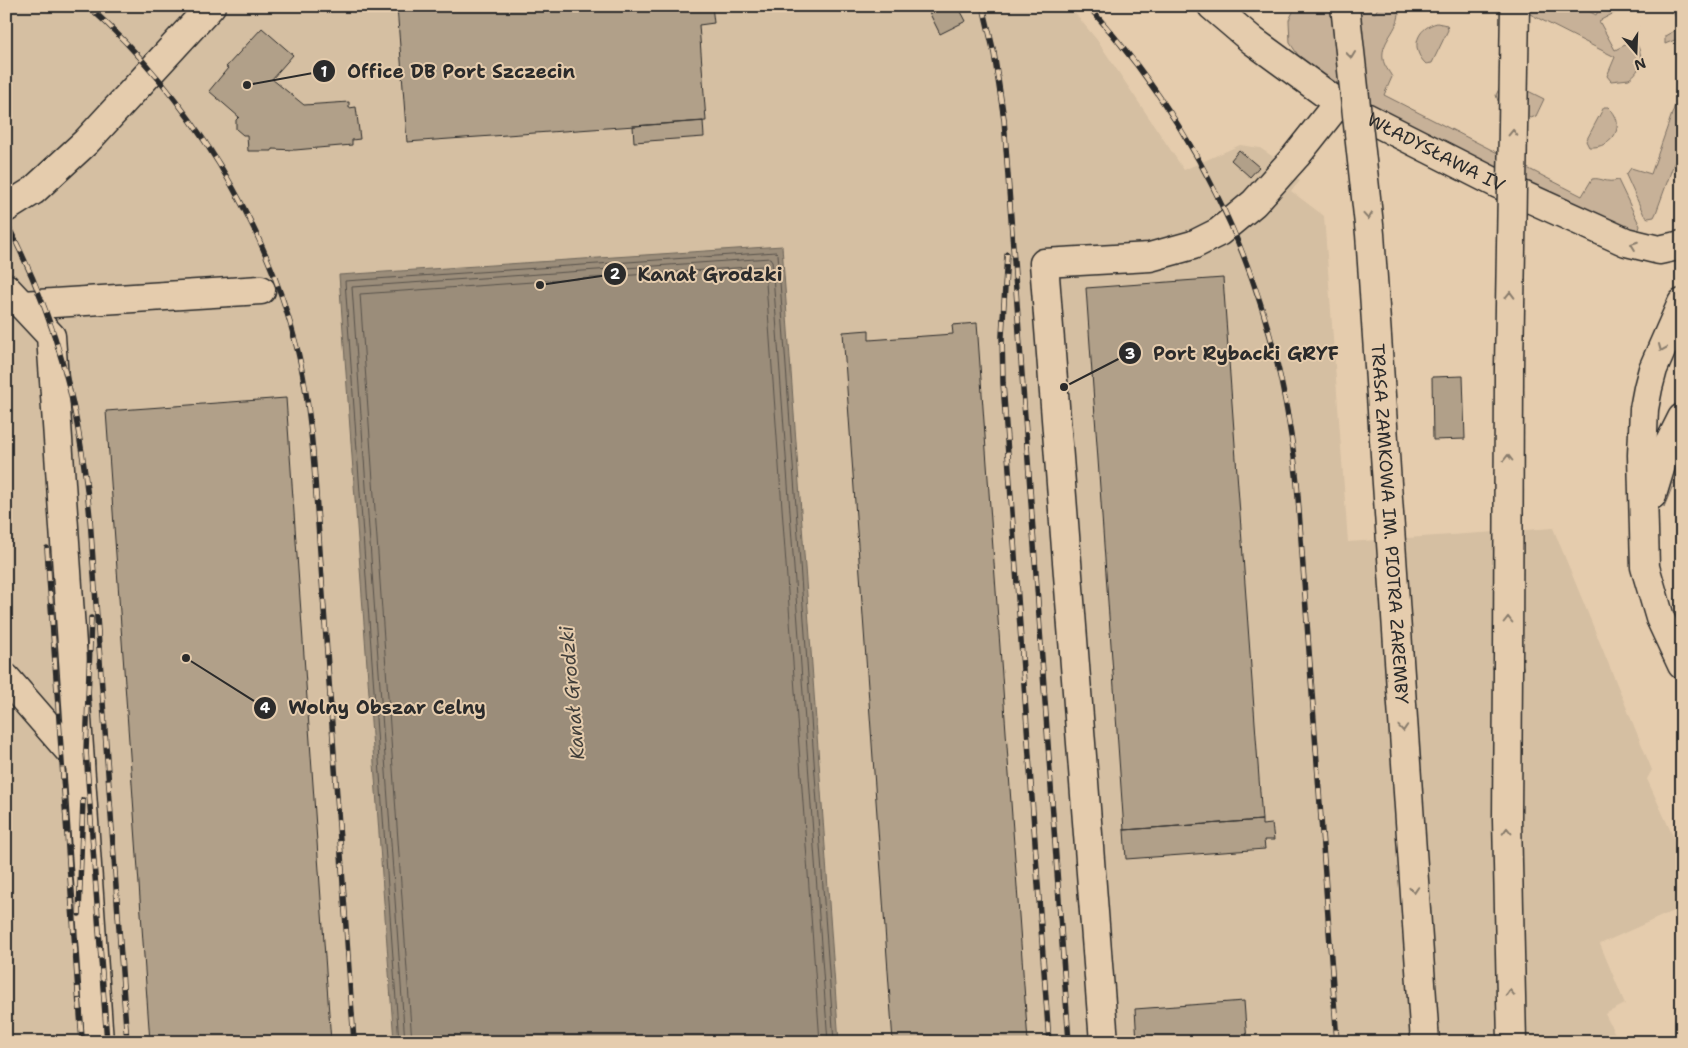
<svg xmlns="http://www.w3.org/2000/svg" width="1688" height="1048" viewBox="0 0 1688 1048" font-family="'Shantell Sans',sans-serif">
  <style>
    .built { fill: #d5bfa2 }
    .green { fill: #c7b198; stroke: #796e62 }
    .water { fill: #9b8d7a; stroke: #6e665a }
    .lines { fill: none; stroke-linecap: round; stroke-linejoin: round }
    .shore { stroke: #58524b; stroke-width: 1 }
    .building { fill: #b1a089; stroke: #2b2b2b }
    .minor-casing { stroke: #2b2b2b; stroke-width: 31 }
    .major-casing { stroke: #2b2b2b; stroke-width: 31 }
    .minor { stroke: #e5ccad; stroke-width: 28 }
    .major { stroke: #e5ccad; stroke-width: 28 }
    .rail-casing { stroke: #2b2b2b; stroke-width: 5.5 }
    .rail { stroke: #e5ccad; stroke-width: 4; stroke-dasharray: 11; stroke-linecap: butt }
    .major-bridge-casing { stroke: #2b2b2b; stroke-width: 31; stroke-linecap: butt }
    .major-bridge { stroke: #e5ccad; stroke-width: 28 }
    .oneway { stroke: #887c6c }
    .labels { text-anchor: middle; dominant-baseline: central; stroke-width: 4; stroke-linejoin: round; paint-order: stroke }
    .street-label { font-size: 18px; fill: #2b2b2b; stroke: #e5ccad }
    .water-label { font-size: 19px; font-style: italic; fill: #413f3b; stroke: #e5ccad }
    .leader { fill: none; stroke: #2b2b2b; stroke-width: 2 }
    .callout-dot { fill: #2b2b2b; stroke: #e5ccad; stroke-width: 2 }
    .mark-label { font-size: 15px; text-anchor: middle; font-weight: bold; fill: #fff }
    .callout-label { font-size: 19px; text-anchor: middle; font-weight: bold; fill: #2b2b2b; stroke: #e5ccad; stroke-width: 4; stroke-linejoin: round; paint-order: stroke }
  </style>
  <rect width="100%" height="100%" fill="#e5ccad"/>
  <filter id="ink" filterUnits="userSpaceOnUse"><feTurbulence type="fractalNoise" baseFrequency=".02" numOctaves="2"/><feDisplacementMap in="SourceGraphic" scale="10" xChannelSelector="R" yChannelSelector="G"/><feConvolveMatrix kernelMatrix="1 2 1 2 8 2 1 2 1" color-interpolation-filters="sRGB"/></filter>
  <g filter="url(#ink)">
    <path class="built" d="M6 6H1069L1097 40 1184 170 1240 145 1260 148 1275 158 1300 181 1291 191 1324 216 1348 542 1553 528 1652 770 1647 779 1682 856V907L1600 944 1625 1004 1605 1014 1619 1042H839L782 247 340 275 394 1042H6Z"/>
    <path class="green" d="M1296 6H1361L1375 13 1379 6H1398C1404 27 1380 39 1383 59 1384 66 1389 71 1392 77L1384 95 1582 196 1592 179C1601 177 1606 184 1618 180L1640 226 1637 235 1570 207 1381 111 1331 79 1298 55 1290 43 1289 20Z
      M1514 6H1579L1596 15 1601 6H1617L1616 12 1599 21 1615 50 1631 42 1636 43C1644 56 1642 70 1629 79L1611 81 1607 76 1615 57Z
      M1670 6 1682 7V37L1665 44V36L1681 27Z
      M1437 23 1447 25 1448 30 1432 63 1426 64C1410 49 1416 28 1437 23Z
      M1504 79 1544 99 1536 116 1531 118 1498 101 1496 95Z
      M1682 85V141L1656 213 1654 217 1648 218 1644 215 1626 175 1631 168 1651 174Z
      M1604 107H1608C1628 124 1613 149 1589 147L1586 141Z
      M1682 438V463L1664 507 1666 485Z"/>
    <path class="water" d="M782 246 839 1042H394L339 275Z"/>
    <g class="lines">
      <path class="shore" d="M399 1042 345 281 776 252 778 254 834 1042
        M405 1042 352 287 770 258 772 261 828 1042
        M412 1042 360 294 763 266 765 269 820 1042"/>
    </g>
    <path class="building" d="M397 6H712L714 23 699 25 706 121 407 142Z
      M926 6H958L966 21 940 34Z
      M262 28 293 55 272 79 304 105 349 102V108L356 107 360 139 352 140V145L295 150 272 149V151H248L247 135H243L236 129V120L239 117 209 91 228 68 226 67Z
      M703 121 704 137 634 142 633 126Z
      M1239 150 1259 167 1250 177 1231 160Z
      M1223 278 1262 820 1124 830 1086 288Z
      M977 323 1028 1042H893L843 332 869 330V340L953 334 952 325Z
      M1463 376 1465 439 1433 440 1432 377Z
      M286 398 331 1042H150L106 411Z
      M1262 820V825L1272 824 1274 840H1264L1265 849 1126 859 1124 830Z
      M1244 1001 1247 1042H1137L1135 1009Z"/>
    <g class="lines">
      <g class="minor-casing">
        <g id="minor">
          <path id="s1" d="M1212 6 1253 41 1338 103 1498 184 1626 242 1659 250 1682 245"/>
          <path d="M6 208 33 191 86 142 211 6"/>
          <path d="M6 288 51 336 99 1042"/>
          <path d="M1682 303 1653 369 1648 388 1644 409 1642 455 1645 567 1660 618 1682 665"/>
          <path d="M22 305 261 290"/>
          <path d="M1652 495 1665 452 1682 418"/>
          <path d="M6 678 80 763"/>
          <path d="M1104 1042 1044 263 1150 257 1193 245 1219 232 1254 203 1296 156 1338 103"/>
        </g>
      </g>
      <g class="major-casing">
        <path id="major" d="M1508 669 1507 819 1512 1042"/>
      </g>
      <use href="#minor" class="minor"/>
      <use href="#major" class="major"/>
      <g class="rail-casing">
        <path id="rail" d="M88 6C189 96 266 221 298 352 307 389 311 427 314 465L354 1042
          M983 6 994 53 1004 119 1069 1042
          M1088 6C1211 142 1279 301 1297 483L1337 1042
          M6 222C57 320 80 408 90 518L127 1042
          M1007 254 1002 336 1003 383 1049 1042
          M47 548 79 1006
          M91 618 86 751 107 1042
          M79 914 83 800
          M79 999 82 1042"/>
      </g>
      <use href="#rail" class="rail"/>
      <g class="major-bridge-casing">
        <g id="major-bridge">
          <path id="s2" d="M1345 6 1370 234 1425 1042"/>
          <path d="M1508 669 1509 367 1515 6"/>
        </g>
      </g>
      <use href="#major-bridge" class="major-bridge"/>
    </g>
    <defs><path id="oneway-chevron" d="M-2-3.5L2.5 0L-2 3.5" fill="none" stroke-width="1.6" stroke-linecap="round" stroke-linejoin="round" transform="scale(1.25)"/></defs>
    <g class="oneway">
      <use href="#oneway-chevron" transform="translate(1351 55) rotate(83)"/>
      <use href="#oneway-chevron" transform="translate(1513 133) rotate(-89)"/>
      <use href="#oneway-chevron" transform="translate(1368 216) rotate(85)"/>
      <use href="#oneway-chevron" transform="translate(1634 245) rotate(-160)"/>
      <use href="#oneway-chevron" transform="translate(1510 295) rotate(-89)"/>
      <use href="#oneway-chevron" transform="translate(1662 348) rotate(113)"/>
      <use href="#oneway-chevron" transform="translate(1508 458) rotate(-90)"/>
      <use href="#oneway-chevron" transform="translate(1508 620) rotate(-90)"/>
      <use href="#oneway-chevron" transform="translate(1403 728) rotate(86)"/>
      <use href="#oneway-chevron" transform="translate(1507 831) rotate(-91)"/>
      <use href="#oneway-chevron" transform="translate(1414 890) rotate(86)"/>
      <use href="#oneway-chevron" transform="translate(1510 993) rotate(-92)"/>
    </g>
  </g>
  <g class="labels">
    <g class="street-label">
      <text stroke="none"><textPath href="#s1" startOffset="269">WŁADYSŁAWA IV</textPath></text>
      <text stroke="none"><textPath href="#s2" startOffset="520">TRASA ZAMKOWA IM. PIOTRA ZAREMBY</textPath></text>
    </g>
    <g class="water-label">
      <text transform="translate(572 693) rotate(-95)">Kanał Grodzki</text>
    </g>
  </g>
  <path class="leader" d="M247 85L324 71M540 285L615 274M1064 387L1130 353M186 658L265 708"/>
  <g class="callout-dot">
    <circle cx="247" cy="85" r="5"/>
    <circle cx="540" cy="285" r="5"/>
    <circle cx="1064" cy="387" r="5"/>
    <circle cx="186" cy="658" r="5"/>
    <circle cx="324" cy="71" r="12"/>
    <circle cx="615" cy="274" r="12"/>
    <circle cx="1130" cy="353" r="12"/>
    <circle cx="265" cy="708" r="12"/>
  </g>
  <g class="mark-label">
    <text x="324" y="77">1</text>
    <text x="615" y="279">2</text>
    <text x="1130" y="359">3</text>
    <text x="265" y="713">4</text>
  </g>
  <g class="callout-label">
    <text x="461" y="78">Office DB Port Szczecin</text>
    <text x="710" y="281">Kanał Grodzki</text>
    <text x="1246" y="360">Port Rybacki GRYF</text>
    <text x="387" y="714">Wolny Obszar Celny</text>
  </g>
  <rect width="1688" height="1048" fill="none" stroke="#e5ccad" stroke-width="25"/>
  <rect x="12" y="12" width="1663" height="1023" fill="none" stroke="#2b2b2b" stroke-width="2" filter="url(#ink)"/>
  <g transform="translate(1636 52) rotate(161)" stroke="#e5ccad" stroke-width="4" paint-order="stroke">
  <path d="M0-4L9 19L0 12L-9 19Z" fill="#2b2b2b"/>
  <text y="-8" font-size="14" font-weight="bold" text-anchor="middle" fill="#2b2b2b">N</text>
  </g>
</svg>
